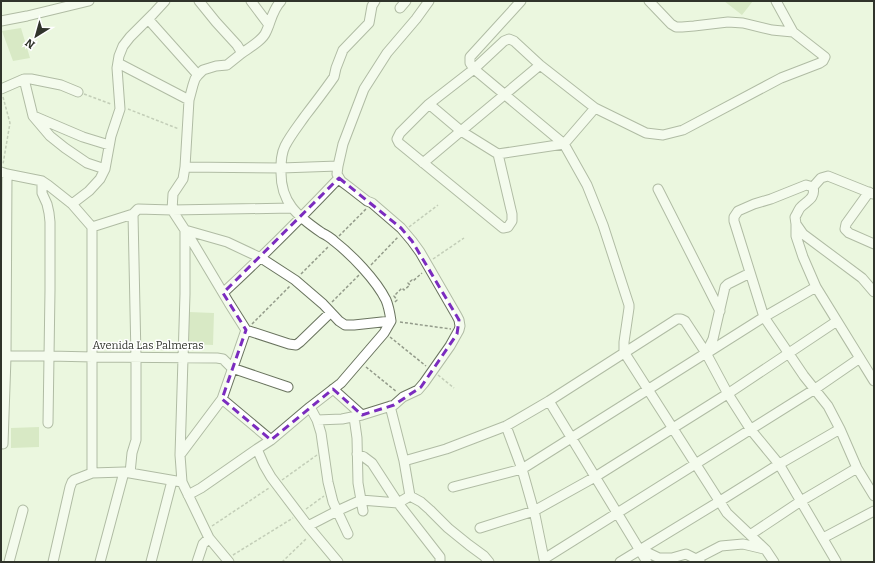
<svg xmlns="http://www.w3.org/2000/svg" width="875" height="563" viewBox="0 0 875 563" font-family="Bitter,serif">
  <style>
    .green { fill: #c1d8a7 }
    .lines { fill: none; stroke-linecap: round; stroke-linejoin: round }
    .minor-casing { stroke: #69735e; stroke-width: 11 }
    .path { stroke: #939b8a; stroke-width: 1.5; stroke-dasharray: 3 2; stroke-linecap: butt }
    .minor { stroke: #fff; stroke-width: 9 }
    .marked { fill: none; stroke: #7b2cbf; stroke-width: 3; stroke-dasharray: 8 5; stroke-linejoin: round }
    .labels { text-anchor: middle; dominant-baseline: central; stroke-width: 3; stroke-linejoin: round; paint-order: stroke }
    .street-label { font-size: 11px; fill: #30342b; stroke: #fff }
  </style>
  <rect width="100%" height="100%" fill="#ebf7df"/>
  <path class="green" d="M724 1H753L742 15Z
    M21 28 30 58 13 61 2 31Z
    M189 312 214 313 213 345 188 344Z
    M39 427V447L11 448V428Z"/>
  <g class="lines">
    <g class="minor-casing">
      <path id="minor" d="M199 1 216 22 237 45 242 53 227 65 216 66 203 70 198 75 195 79 193 85 189 100 185 167 183 179 173 194 172 210 292 208
        M251 1 269 25
        M521 1 470 57V63L474 69 564 144 587 185 603 225 629 305V308L624 342V352L727 513 766 550 774 562
        M776 1 793 32
        M400 8 406 1
        M148 19 198 75
        M1 21 27 16 89 1
        M242 53C249 48 263 40 266 32 271 22 272 10 281 1
        M118 63 189 100
        M24 79 33 116 50 136 65 148 87 163 105 169
        M1 89 24 79H31L61 85 78 92
        M429 104 461 131 498 154 564 144 595 108
        M36 117 83 137 109 145
        M498 154 512 214V221L508 227 503 228 399 143 397 139 400 133 429 104 474 69 504 41 509 39 514 41 540 65 595 108 646 133 663 135 683 130 781 78 820 63 823 61 825 57 793 32 772 30 743 23 728 22 694 26 682 27H676L671 24 649 1
        M423 163 461 131 540 65
        M185 167 281 168 338 166
        M1 172 7 174 42 181 48 185 72 204 92 227V473
        M42 181V193L47 204 49 213 50 222V290L48 423
        M813 187 821 178 828 176 873 194
        M658 189 720 311
        M869 192 846 224 845 229 849 233 874 244
        M72 204 89 191 100 179 105 169 111 136 120 109 117 68 119 56 123 46 130 37 153 14 165 1
        M796 224V236L803 257 816 287 874 381
        M92 227 133 214
        M185 230 227 242 261 258 295 280 323 304 339 321 345 325H354L391 321
        M186 231 229 303 246 330 289 344 296 345 300 342 330 313
        M874 292 862 278 803 234 796 224 795 217C797 214 798 211 800 208 806 201 816 199 813 187L806 185 771 199 754 204 738 211 734 217V221L764 317 804 376 828 406 840 429 857 468 874 496
        M223 293C263 256 301 218 339 178
        M707 353 764 317 816 287
        M1 356H50L93 357 217 358 223 359 232 368 288 387
        M333 389 362 415
        M222 399 271 440
        M549 401 647 562
        M390 406 404 461 410 496
        M310 407 317 420 321 433 328 482 333 502 348 534
        M354 417 357 438 358 483 363 511
        M317 420 342 419 362 415 394 405 403 397 418 390 424 383 450 346 459 330 460 326 459 320 457 316 420 252 412 241 401 228 372 203 367 201 349 187 341 181 337 174 338 166 343 144 364 89 387 53 416 19 429 1
        M506 426 522 469 535 515 544 559 545 562
        M3 444 6 357 7 174
        M257 449 264 465 271 477 308 526 338 562
        M357 454 364 457 372 463 398 503 440 557V562
        M180 455 222 399 246 330
        M404 461 446 449 506 426 549 401 677 319H681L685 321 706 353 728 394 751 430 779 464 836 561
        M130 473 132 453 136 440V357L133 214 138 209 172 210 185 230V294L180 455 182 482 209 538 229 562
        M453 487 522 469 706 353 713 339 725 287 728 284 750 273
        M188 495 201 488 257 449 271 440 310 407 341 383 384 333 391 321C390 314 389 307 386 300 376 280 352 255 334 241 331 238 326 235 322 233 297 216 280 202 281 170 281 162 281 154 285 146 290 136 298 126 305 116 315 103 325 90 334 77L336 68 343 50 369 23 372 6 375 1
        M410 496 421 502 430 510 448 528 469 545 484 556 489 562
        M308 526 337 511 361 500 398 503 410 496
        M480 528 534 511 595 477 732 391 837 321
        M750 535 801 501 857 468
        M823 538 874 511
        M640 549 659 558H672L686 554 700 561
        M544 559 815 389 860 358
        M696 559 721 546 743 544 764 549
        M9 562 23 510
        M53 562 70 487 72 482 74 480 92 473 124 472 182 482
        M100 562 124 472
        M151 562 172 481
        M197 562 203 544 209 538
        M620 562 720 501 776 466 840 429"/>
    </g>
    <path class="path" d="M84 94 111 104
      M3 97 10 123 3 164
      M128 109 179 129
      M409 227 438 205
      M339 236 366 209
      M433 259 464 238
      M371 265 398 237
      M301 274 328 247
      M332 302 359 275
      M395 302 397 300 394 296 402 288 404 290 410 285 408 283 412 280 413 281 422 273
      M400 322 451 329
      M252 324 290 286
      M390 337 426 366
      M366 367 397 392
      M438 375 454 388
      M282 480 317 455
      M306 509 324 496
      M212 526 269 488
      M233 555 293 518
      M282 562 307 538"/>
    <use href="#minor" class="minor"/>
  </g>
  <path d="M0 0H875V563H0ZM339 178 401 228 412 241 459 320 457 334 421 387 394 405 362 415 333 389 271 440 222 399 246 330 223 293Z" fill="#ebf7df" fill-opacity=".55" fill-rule="evenodd"/>
  <path class="marked" d="M339 178 401 228 412 241 459 320 457 334 421 387 394 405 362 415 333 389 271 440 222 399 246 330 223 293Z"/>
  <g class="labels">
    <g class="street-label">
      <text x="148" y="345">Avenida Las Palmeras</text>
    </g>
  </g>
  <rect width="875" height="563" fill="none" stroke="#30342b" stroke-width="4"/>
  <g transform="translate(36 36) rotate(217)" stroke="#ffffff" stroke-width="3" paint-order="stroke">
  <path d="M0-3L7 15L0 10L-7 15Z" fill="#30342b"/>
  <text y="-6" font-size="11" font-weight="bold" text-anchor="middle" fill="#30342b">N</text>
  </g>
</svg>
